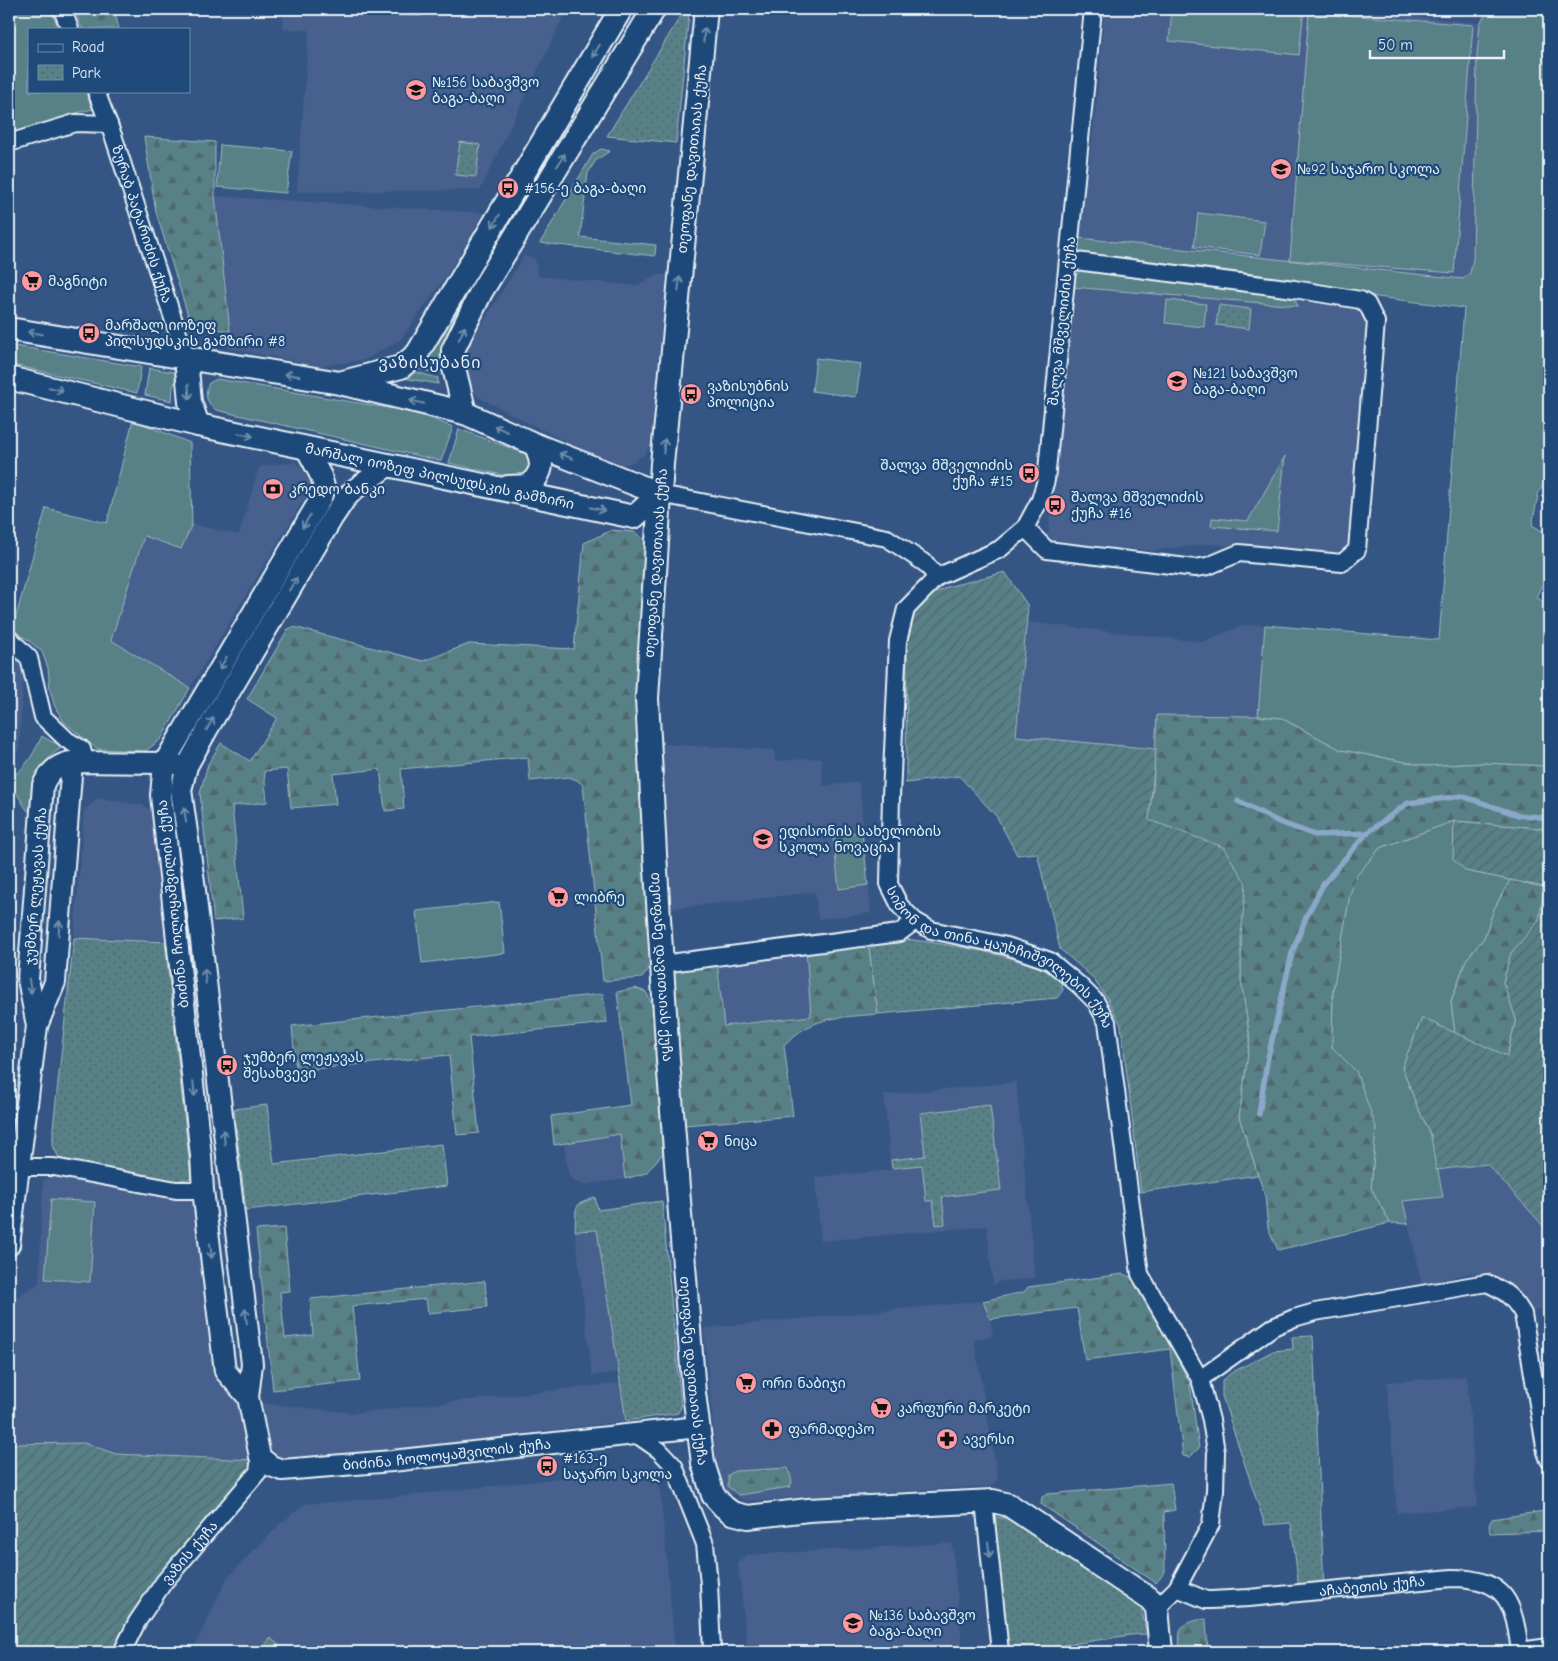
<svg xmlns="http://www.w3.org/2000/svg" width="1558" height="1661" viewBox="0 0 1558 1661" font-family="'Comic Neue','Noto Sans Georgian',sans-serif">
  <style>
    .built { fill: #47618d; fill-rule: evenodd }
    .grass { fill: #598087; stroke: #a0b8c0 }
    .forest { fill: url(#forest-firs); stroke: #a0b8c0 }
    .park { fill: url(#park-dots); stroke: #a0b8c0 }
    .garden { fill: url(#garden-furrows); stroke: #a0b8c0 }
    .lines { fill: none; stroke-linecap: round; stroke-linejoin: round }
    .stream { stroke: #8aa8c7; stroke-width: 5.5 }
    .minor-casing { stroke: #e8f1f8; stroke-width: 20 }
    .tertiary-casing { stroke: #e8f1f8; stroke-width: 24 }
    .secondary-casing { stroke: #e8f1f8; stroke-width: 26 }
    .minor { stroke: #1f4a7a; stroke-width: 16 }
    .tertiary { stroke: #1f4a7a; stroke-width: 20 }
    .secondary { stroke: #1f4a7a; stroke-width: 22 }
    .oneway { stroke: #6f8dac }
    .labels { text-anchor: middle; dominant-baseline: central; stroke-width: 4.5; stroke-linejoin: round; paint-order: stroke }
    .poi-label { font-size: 14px; fill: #e8f1f8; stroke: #1f4a7a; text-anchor: start }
    .street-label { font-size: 14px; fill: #e8f1f8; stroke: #1f4a7a }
    .quarter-label { font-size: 16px; letter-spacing: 1px; fill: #e8f1f8; stroke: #1f4a7a }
  </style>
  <defs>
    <pattern id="forest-firs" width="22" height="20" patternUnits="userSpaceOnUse" patternTransform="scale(1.25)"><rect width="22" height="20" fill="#598087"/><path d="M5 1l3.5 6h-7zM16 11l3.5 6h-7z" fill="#50676c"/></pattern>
    <pattern id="park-dots" width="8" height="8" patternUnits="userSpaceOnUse" patternTransform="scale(1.25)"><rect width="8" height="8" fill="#598087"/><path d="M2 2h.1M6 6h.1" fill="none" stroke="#50676c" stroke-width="1.8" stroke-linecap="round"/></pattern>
    <pattern id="garden-furrows" width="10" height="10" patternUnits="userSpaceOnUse" patternTransform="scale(1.25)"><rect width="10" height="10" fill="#598087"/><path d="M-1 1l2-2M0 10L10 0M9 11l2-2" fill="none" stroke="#50676c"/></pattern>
  </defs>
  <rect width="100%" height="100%" fill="#355684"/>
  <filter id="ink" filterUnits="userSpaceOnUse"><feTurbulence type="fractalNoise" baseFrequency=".02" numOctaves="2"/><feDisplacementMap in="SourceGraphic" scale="10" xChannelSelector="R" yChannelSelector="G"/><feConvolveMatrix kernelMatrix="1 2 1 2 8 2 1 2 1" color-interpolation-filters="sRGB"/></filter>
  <g filter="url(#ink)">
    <path class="built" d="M284 9H567L480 190 297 192 309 30 283 29Z
      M1104 9H1334L1480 23 1477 54 1473 259 1470 273 1463 279 1451 278 1079 238 1097 100Z
      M215 196 484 213 446 277 400 340 364 360 322 366 227 348 230 330Z
      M524 256 535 259 538 276 637 286 655 275H667L650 446 644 455 632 462 620 466 605 462 480 398 472 390 466 380 463 357 469 345Z
      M1072 287 1297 306 1292 296 1356 304 1369 317 1349 546 1330 555 1209 544 1152 551 1048 540ZM1284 458 1277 531 1211 525 1213 518 1248 522Z
      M294 462 302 469 310 479 309 491 190 688 111 640 144 536 180 549 192 524 239 535 259 467Z
      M1027 622 1202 642 1244 625H1265L1258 716 1158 715 1156 749 1016 736Z
      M9 649 24 656 19 749 9 761Z
      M657 744 774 750 775 761 821 758 823 786 859 782 871 913 818 919 815 892 667 909Z
      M98 798 142 805 151 811 165 942 74 938 84 811Z
      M806 949 812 1016 723 1026 717 961Z
      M1016 1082 1035 1278 1001 1281 993 1285 987 1226 821 1241 815 1177 891 1170 884 1095ZM925 1156 1001 1190 942 1197 945 1223 936 1225 933 1200 926 1201 922 1165 891 1160Z
      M620 1134 625 1179 582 1185 581 1182H577L570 1177 568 1172 564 1143Z
      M1487 1164 1549 1232V1307L1528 1313 1495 1276 1469 1273 1422 1285 1403 1201 1443 1197 1436 1170Z
      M63 1175 198 1191 218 1372 242 1402 254 1460 116 1454 84 1443 9 1444V1307L11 1301 39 1283 43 1182 50 1176Z
      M597 1230 618 1373 592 1375 575 1231Z
      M983 1301 990 1319 993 1336 974 1339 998 1479 991 1486 745 1501 727 1490 718 1480 704 1328Z
      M1467 1376 1477 1507 1397 1513 1387 1382Z
      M620 1383 626 1421 370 1453 287 1460 279 1457 269 1447 264 1431 262 1403 355 1413Z
      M658 1467 675 1652H192L227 1578 280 1524 305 1504 396 1497Z
      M952 1543 963 1652H748L738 1563 746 1555Z"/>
    <path class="grass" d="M9 9H50L59 29H29V91H85L93 109 76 113 13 133 9 131Z
      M389 9H421V16L389 15Z
      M1172 9H1304L1299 55 1169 41Z
      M1489 9H1549V480L1539 491 1532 525 1549 535V571L1536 597 1549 605V763L1546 766 1483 763 1427 766 1341 750 1281 718 1258 716 1265 625 1439 640 1464 308 1377 297 1360 293 1077 256 1079 238 1463 279 1470 273 1473 259 1477 54 1480 23Z
      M1309 12 1473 25 1454 273 1290 260Z
      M220 145 292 151 286 193 217 187Z
      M601 149 610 151 596 160 588 173 580 237 656 245 655 256 540 243 593 154Z
      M1198 213 1265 221 1260 255 1194 247Z
      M1082 267 1292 296 1298 306 1072 287 1073 280Z
      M1167 300 1206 304 1204 327 1165 323Z
      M452 316 455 318C446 336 438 353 438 374L412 367Z
      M9 345 141 367 137 393 9 364Z
      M816 358 861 364 856 397 812 391Z
      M149 368 180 373 173 386 172 401 145 395Z
      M408 370 438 378V384L397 377Z
      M217 379 417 413 453 427 441 461 216 410C206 402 204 395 209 383Z
      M133 420 190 443 192 524 181 549 144 536 111 640 190 688 161 739 146 751 97 749 64 722 55 707 50 690 48 668 42 652 27 639 12 631 46 508 107 523Z
      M459 429 526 454 531 458V471L520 479 449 463Z
      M1285 456 1277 531 1211 526 1212 518 1248 521Z
      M42 736 52 742 66 746C37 759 35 786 33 814L27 810 9 781V778C25 771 35 751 42 736Z
      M1454 821V859L1466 871 1510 880 1494 909 1484 938 1466 960 1451 1001 1455 1033 1422 1018 1402 1067 1417 1106 1431 1135 1443 1197 1403 1201 1408 1224 1390 1223 1371 1188 1376 1127 1332 1048 1333 990 1350 894 1357 875 1380 848Z
      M862 832 868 885 839 889 833 835Z
      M499 902 505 953 422 963 416 911Z
      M51 1199 95 1202 90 1282 45 1279Z
      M270 1638 288 1652H259Z"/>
    <path class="forest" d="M74 9H114L119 29H82Z
      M144 137 215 142V196L230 331 191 325 156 212Z
      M612 530 634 532 645 540 646 550 635 700 651 961 648 970 642 978 603 981 583 785 577 780 569 777 530 781 528 757 401 769 404 809 385 811 380 769 333 774 336 804 291 808 287 769 264 771 267 802 232 806 243 918 214 921 200 793 208 764 221 743 250 761 277 718 247 699 288 629 294 627 423 661 469 644 574 649 584 543Z
      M1157 715 1258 716 1281 718 1341 750 1427 766 1483 763 1545 766 1549 763V829L1454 821 1380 848 1357 875 1350 894 1333 990 1332 1047 1356 1071 1376 1127 1371 1188 1390 1223 1278 1250 1268 1228 1265 1196 1239 1117 1250 1039 1241 980V936L1178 832 1148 820 1153 789Z
      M1510 880 1544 887 1539 921 1511 953 1503 982 1516 1019 1507 1056 1455 1033 1451 1002 1466 960 1484 938 1494 909Z
      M868 940 878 1014C838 1018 814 1015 784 1045L793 1116 685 1125 672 968 717 961 724 1026 811 1016 806 949Z
      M635 988 646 992 650 1000 659 1030 664 1152 646 1173 625 1179 620 1134 554 1145 551 1116 631 1105 617 992Z
      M603 994 607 1023 469 1037 479 1133 457 1135 449 1055 296 1071 292 1026Z
      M284 1228 290 1291 280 1292 285 1338 313 1335 310 1299 485 1281 487 1307 428 1313 426 1299 352 1306 360 1381 273 1390 256 1230Z
      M1123 1274 1138 1280 1190 1384 1199 1448 1190 1457 1183 1456 1170 1349 1085 1360 1077 1308 990 1319 983 1301 1024 1292 1028 1287Z
      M788 1468 792 1481 790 1487 739 1495 728 1487V1475L735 1471Z
      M1171 1483 1175 1510 1164 1512 1165 1572 1156 1583 1041 1504 1042 1497 1048 1494Z
      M1549 1500V1531L1490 1533 1489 1524 1492 1519 1544 1511Z
      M1206 1619 1208 1652H1180C1178 1627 1179 1622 1206 1619Z"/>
    <path class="park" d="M685 9H688L689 13 676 143 607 136Z
      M460 142 480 145 476 177 455 175Z
      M1219 305 1251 309 1249 329 1216 325Z
      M890 937C944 944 1012 952 1060 977L1063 990 1057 998 878 1014 868 940Z
      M74 938 165 942 191 1178 171 1182 85 1165 59 1158 53 1146V1128Z
      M267 1105 274 1164 442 1144 447 1186 246 1210 234 1109Z
      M990 1105 1001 1190 942 1197 945 1224 936 1225 933 1201H926L922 1165 892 1168 891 1160 925 1156 920 1113Z
      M595 1197 598 1210 662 1201 681 1407 678 1413 626 1421 597 1230 575 1231 576 1210 579 1204Z
      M1313 1336 1324 1588H1299L1291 1523 1265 1525 1222 1396V1381L1231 1373 1273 1351 1293 1349 1292 1337Z
      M992 1517 1005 1518 1013 1521 1135 1603 1141 1608 1147 1634 1130 1635 1021 1652H1009Z"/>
    <path class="garden" d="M1005 572 1028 606 1016 736 1156 749 1149 820 1223 847 1246 883 1241 936V980L1250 1039 1239 1117 1258 1175 1141 1192 1121 1025 1107 998 1091 976 1060 949 1037 853 1017 855 997 817 959 776 906 783 907 642 916 610 927 598 947 587Z
      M1454 821 1549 829V1232L1487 1164 1436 1170 1431 1135 1417 1106 1402 1067 1422 1018 1507 1056 1516 1019 1503 982 1511 953 1539 921 1544 887 1466 871 1453 859Z
      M84 1443 116 1454 254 1460V1470L119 1652H9V1444Z"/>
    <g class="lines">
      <path class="stream" d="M1238 801 1279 822 1315 835 1367 833
        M1259 1114 1267 1062 1292 953 1307 915 1324 883 1367 833 1408 803 1462 796 1518 815 1549 818"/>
      <g class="minor-casing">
        <g id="minor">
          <path d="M62 9 70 29"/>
          <path id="s1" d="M1093 9 1046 480 1040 500 1025 528 1000 549 937 577 906 609 898 641 891 796 889 884 900 906 915 921 931 930 1007 946 1050 961 1079 985 1096 1002 1107 1022 1140 1274 1200 1379 1211 1420 1216 1452 1215 1491 1211 1524 1177 1588 1157 1608"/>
          <path id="s2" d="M96 91 114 138 186 358"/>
          <path d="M9 143 75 123 109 124"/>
          <path d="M660 494 887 538 926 564 937 577"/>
          <path d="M1025 528 1047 550 1195 568 1208 566 1239 553 1342 563 1357 550 1376 322 1367 304 1360 300 1294 289 1068 260"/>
          <path d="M9 638 29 658 43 717 67 740 82 749 85 761"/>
          <path d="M662 964 899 933 915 921"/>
          <path d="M19 1167H54L176 1190H203"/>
          <path d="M1200 1379 1273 1327 1294 1318 1315 1312 1487 1283C1505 1291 1513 1297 1523 1314L1546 1452 1549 1460"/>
          <path d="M636 1434 659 1450 674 1466 705 1544 709 1584 712 1652"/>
          <path d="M984 1502 1000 1652"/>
          <path id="s3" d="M1177 1588 1206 1600H1211L1249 1598 1452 1578C1507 1578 1514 1603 1520 1652"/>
          <path d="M1520 1651 1549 1647"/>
          <path id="s4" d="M122 1652 137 1622 164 1582 258 1472 260 1457"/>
        </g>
      </g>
      <g class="tertiary-casing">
        <g id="tertiary">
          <path id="s5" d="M389 465 355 489 345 499 333 517 207 730 187 766 181 790 194 882 252 1364 248 1397 260 1457 271 1466 282 1470 392 1461 698 1427"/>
          <path id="s6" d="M37 1026 28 979 43 785C49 772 57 764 72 762L164 763 175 764"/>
          <path d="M9 1245 37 1026 55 982 72 762"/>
          <path d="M248 1397 225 1371 203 1190 201 1156 161 795 164 763 321 498 324 487 321 476 306 448"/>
        </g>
      </g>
      <g class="secondary-casing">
        <g id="secondary">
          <path id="s7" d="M706 9 662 464 647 698 655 854 668 1060 694 1393 703 1463 713 1495 724 1507 732 1513 748 1517 808 1510 993 1501 1009 1505 1151 1600 1157 1608 1161 1652"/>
          <path d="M9 329 340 383 465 413 536 445 660 494"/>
          <path d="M186 358 190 402 198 425"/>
          <path id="s8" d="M9 378 198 425 634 517 660 494"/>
          <path d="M343 382 401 367 417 354 621 9"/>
          <path d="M465 413 454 368 453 350 481 292 654 9"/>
          <path d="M508 487 530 486C544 468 543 466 536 445"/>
        </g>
      </g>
      <use href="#minor" class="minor"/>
      <use href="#tertiary" class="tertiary"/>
      <use href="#secondary" class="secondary"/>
    </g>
    <defs><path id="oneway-shaft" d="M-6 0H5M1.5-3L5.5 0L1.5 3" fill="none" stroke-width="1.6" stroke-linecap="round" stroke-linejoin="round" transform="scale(1.25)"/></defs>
    <g class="oneway">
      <use href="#oneway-shaft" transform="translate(704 35) rotate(-86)"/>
      <use href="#oneway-shaft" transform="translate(596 51) rotate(121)"/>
      <use href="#oneway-shaft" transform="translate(561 160) rotate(-59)"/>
      <use href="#oneway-shaft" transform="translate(496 221) rotate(121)"/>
      <use href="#oneway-shaft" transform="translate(679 284) rotate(-84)"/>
      <use href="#oneway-shaft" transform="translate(35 333) rotate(-170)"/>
      <use href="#oneway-shaft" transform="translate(462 333) rotate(-65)"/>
      <use href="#oneway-shaft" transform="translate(292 375) rotate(-171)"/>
      <use href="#oneway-shaft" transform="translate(56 389) rotate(13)"/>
      <use href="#oneway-shaft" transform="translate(189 392) rotate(85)"/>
      <use href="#oneway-shaft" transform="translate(417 402) rotate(-166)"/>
      <use href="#oneway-shaft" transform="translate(501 429) rotate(-156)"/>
      <use href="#oneway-shaft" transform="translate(246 435) rotate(12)"/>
      <use href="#oneway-shaft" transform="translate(664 446) rotate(-85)"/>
      <use href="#oneway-shaft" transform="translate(566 456) rotate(-158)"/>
      <use href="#oneway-shaft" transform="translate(598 509) rotate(12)"/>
      <use href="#oneway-shaft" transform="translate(306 522) rotate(120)"/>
      <use href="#oneway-shaft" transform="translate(293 584) rotate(-59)"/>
      <use href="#oneway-shaft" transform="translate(223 663) rotate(120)"/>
      <use href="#oneway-shaft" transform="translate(210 724) rotate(-60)"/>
      <use href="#oneway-shaft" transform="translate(185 815) rotate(-98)"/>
      <use href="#oneway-shaft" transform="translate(59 928) rotate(-86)"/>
      <use href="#oneway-shaft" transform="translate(205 976) rotate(-97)"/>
      <use href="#oneway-shaft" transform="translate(30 986) rotate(80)"/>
      <use href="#oneway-shaft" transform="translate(194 1089) rotate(84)"/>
      <use href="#oneway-shaft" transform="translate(224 1137) rotate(-97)"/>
      <use href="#oneway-shaft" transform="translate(211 1251) rotate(82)"/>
      <use href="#oneway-shaft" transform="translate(246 1316) rotate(-97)"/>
      <use href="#oneway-shaft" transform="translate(989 1550) rotate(83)"/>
    </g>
  </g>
  <defs>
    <g id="school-disc" transform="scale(1.125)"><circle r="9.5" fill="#ff9aa2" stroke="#1f4a7a"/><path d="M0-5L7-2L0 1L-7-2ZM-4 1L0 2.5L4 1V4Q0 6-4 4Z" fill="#111"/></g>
    <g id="bus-disc" transform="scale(1.125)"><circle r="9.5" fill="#ff9aa2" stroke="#1f4a7a"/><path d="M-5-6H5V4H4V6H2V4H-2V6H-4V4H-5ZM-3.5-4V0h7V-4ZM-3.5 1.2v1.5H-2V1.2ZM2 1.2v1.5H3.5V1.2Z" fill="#111"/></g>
    <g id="supermarket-disc" transform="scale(1.125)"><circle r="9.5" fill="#ff9aa2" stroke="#1f4a7a"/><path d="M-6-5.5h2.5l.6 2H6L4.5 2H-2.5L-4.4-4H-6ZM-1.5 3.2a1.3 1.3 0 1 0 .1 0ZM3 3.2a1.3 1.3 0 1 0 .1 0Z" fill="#111"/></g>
    <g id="bank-disc" transform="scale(1.125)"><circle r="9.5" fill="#ff9aa2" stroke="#1f4a7a"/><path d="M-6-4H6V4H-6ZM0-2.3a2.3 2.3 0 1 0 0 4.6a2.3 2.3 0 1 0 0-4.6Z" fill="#111"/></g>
    <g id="pharmacy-disc" transform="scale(1.125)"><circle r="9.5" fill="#ff9aa2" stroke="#1f4a7a"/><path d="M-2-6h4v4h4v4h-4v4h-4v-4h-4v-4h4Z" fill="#111"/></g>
  </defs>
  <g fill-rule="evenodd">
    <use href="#school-disc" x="416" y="90"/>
    <use href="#school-disc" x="1281" y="169"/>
    <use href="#bus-disc" x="508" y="188"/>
    <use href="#supermarket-disc" x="32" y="281"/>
    <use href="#bus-disc" x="89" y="333"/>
    <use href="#school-disc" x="1177" y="381"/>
    <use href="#bus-disc" x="691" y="394"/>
    <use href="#bus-disc" x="1029" y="473"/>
    <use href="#bank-disc" x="273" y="489"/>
    <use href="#bus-disc" x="1055" y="505"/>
    <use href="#school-disc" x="763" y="839"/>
    <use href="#supermarket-disc" x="558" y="897"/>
    <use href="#bus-disc" x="227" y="1065"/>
    <use href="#supermarket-disc" x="708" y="1141"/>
    <use href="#supermarket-disc" x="746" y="1383"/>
    <use href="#supermarket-disc" x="881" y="1408"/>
    <use href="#pharmacy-disc" x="772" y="1429"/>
    <use href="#pharmacy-disc" x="947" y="1439"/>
    <use href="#bus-disc" x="547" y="1466"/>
    <use href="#school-disc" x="853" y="1623"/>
  </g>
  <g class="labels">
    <g class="poi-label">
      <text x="432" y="82">№156 საბავშვო<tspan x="432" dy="16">ბაგა-ბაღი</tspan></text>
      <text x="1297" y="169">№92 საჯარო სკოლა</text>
      <text x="524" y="188">#156-ე ბაგა-ბაღი</text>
      <text x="48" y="281">მაგნიტი</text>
      <text x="105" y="325">მარშალ იოზეფ<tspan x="105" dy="16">პილსუდსკის გამზირი #8</tspan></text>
      <text x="1193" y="373">№121 საბავშვო<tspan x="1193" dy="16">ბაგა-ბაღი</tspan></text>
      <text x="707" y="386">ვაზისუბნის<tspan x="707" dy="16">პოლიცია</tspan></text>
      <text x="1013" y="465" text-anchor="end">შალვა მშველიძის<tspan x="1013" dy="16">ქუჩა #15</tspan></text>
      <text x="289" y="489">კრედო ბანკი</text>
      <text x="1071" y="497">შალვა მშველიძის<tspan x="1071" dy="16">ქუჩა #16</tspan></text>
      <text x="779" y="831">ედისონის სახელობის<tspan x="779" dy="16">სკოლა ნოვაცია</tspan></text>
      <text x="574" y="897">ლიბრე</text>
      <text x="243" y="1057">ჯუმბერ ლეჟავას<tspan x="243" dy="16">შესახვევი</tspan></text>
      <text x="724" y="1141">ნიცა</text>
      <text x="762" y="1383">ორი ნაბიჯი</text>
      <text x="897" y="1408">კარფური მარკეტი</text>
      <text x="788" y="1429">ფარმადეპო</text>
      <text x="963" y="1439">ავერსი</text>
      <text x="563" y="1458">#163-ე<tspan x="563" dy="16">საჯარო სკოლა</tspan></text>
      <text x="869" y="1615">№136 საბავშვო<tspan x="869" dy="16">ბაგა-ბაღი</tspan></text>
    </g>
    <g class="street-label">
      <text transform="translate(692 159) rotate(-84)">თეოფანე დავითაიას ქუჩა</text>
      <text stroke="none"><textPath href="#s2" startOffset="141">ზურაბ პატარიძის ქუჩა</textPath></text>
      <text transform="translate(1062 321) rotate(-84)">შალვა მშველიძის ქუჩა</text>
      <text stroke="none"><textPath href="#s8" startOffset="442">მარშალ იოზეფ პილსუდსკის გამზირი</textPath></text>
      <text transform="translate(656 563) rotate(-86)">თეოფანე დავითაიას ქუჩა</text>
      <text stroke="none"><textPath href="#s6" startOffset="141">ჯუმბერ ლეჟავას ქუჩა</textPath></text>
      <text transform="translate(173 904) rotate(-96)">ბიძინა ჩოლოყაშვილის ქუჩა</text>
      <text stroke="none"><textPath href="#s1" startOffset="1089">სიმონ და თინა ყაუხჩიშვილების ქუჩა</textPath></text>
      <text stroke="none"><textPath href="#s7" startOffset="961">თეოფანე დავითაიას ქუჩა</textPath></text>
      <text stroke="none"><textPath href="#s7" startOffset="1366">თეოფანე დავითაიას ქუჩა</textPath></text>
      <text stroke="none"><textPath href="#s5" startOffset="1255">ბიძინა ჩოლოყაშვილის ქუჩა</textPath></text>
      <text stroke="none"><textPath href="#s4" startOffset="121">ვაზის ქუჩა</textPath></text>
      <text stroke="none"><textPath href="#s3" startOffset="198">აჩაბეთის ქუჩა</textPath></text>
    </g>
    <g class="quarter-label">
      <text x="430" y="363">ვაზისუბანი</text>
    </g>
  </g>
  <rect width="1558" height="1661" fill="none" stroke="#1f4a7a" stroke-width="30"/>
  <rect x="15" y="15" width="1528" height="1631" fill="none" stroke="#e8f1f8" stroke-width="2" filter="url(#ink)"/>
  <rect x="28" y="28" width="162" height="65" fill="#1f4a7a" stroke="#6f8dac"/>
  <rect x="38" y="44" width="25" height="8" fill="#1f4a7a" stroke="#6f8dac"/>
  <text x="72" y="52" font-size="15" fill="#e8f1f8">Road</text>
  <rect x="38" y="65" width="25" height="15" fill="url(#park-dots)" stroke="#6f8dac"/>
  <text x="72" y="78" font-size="15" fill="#e8f1f8">Park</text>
  <path d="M1370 50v8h134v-8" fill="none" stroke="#e8f1f8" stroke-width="2.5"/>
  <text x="1378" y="50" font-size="15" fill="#e8f1f8" stroke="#1f4a7a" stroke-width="4" paint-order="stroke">50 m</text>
</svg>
